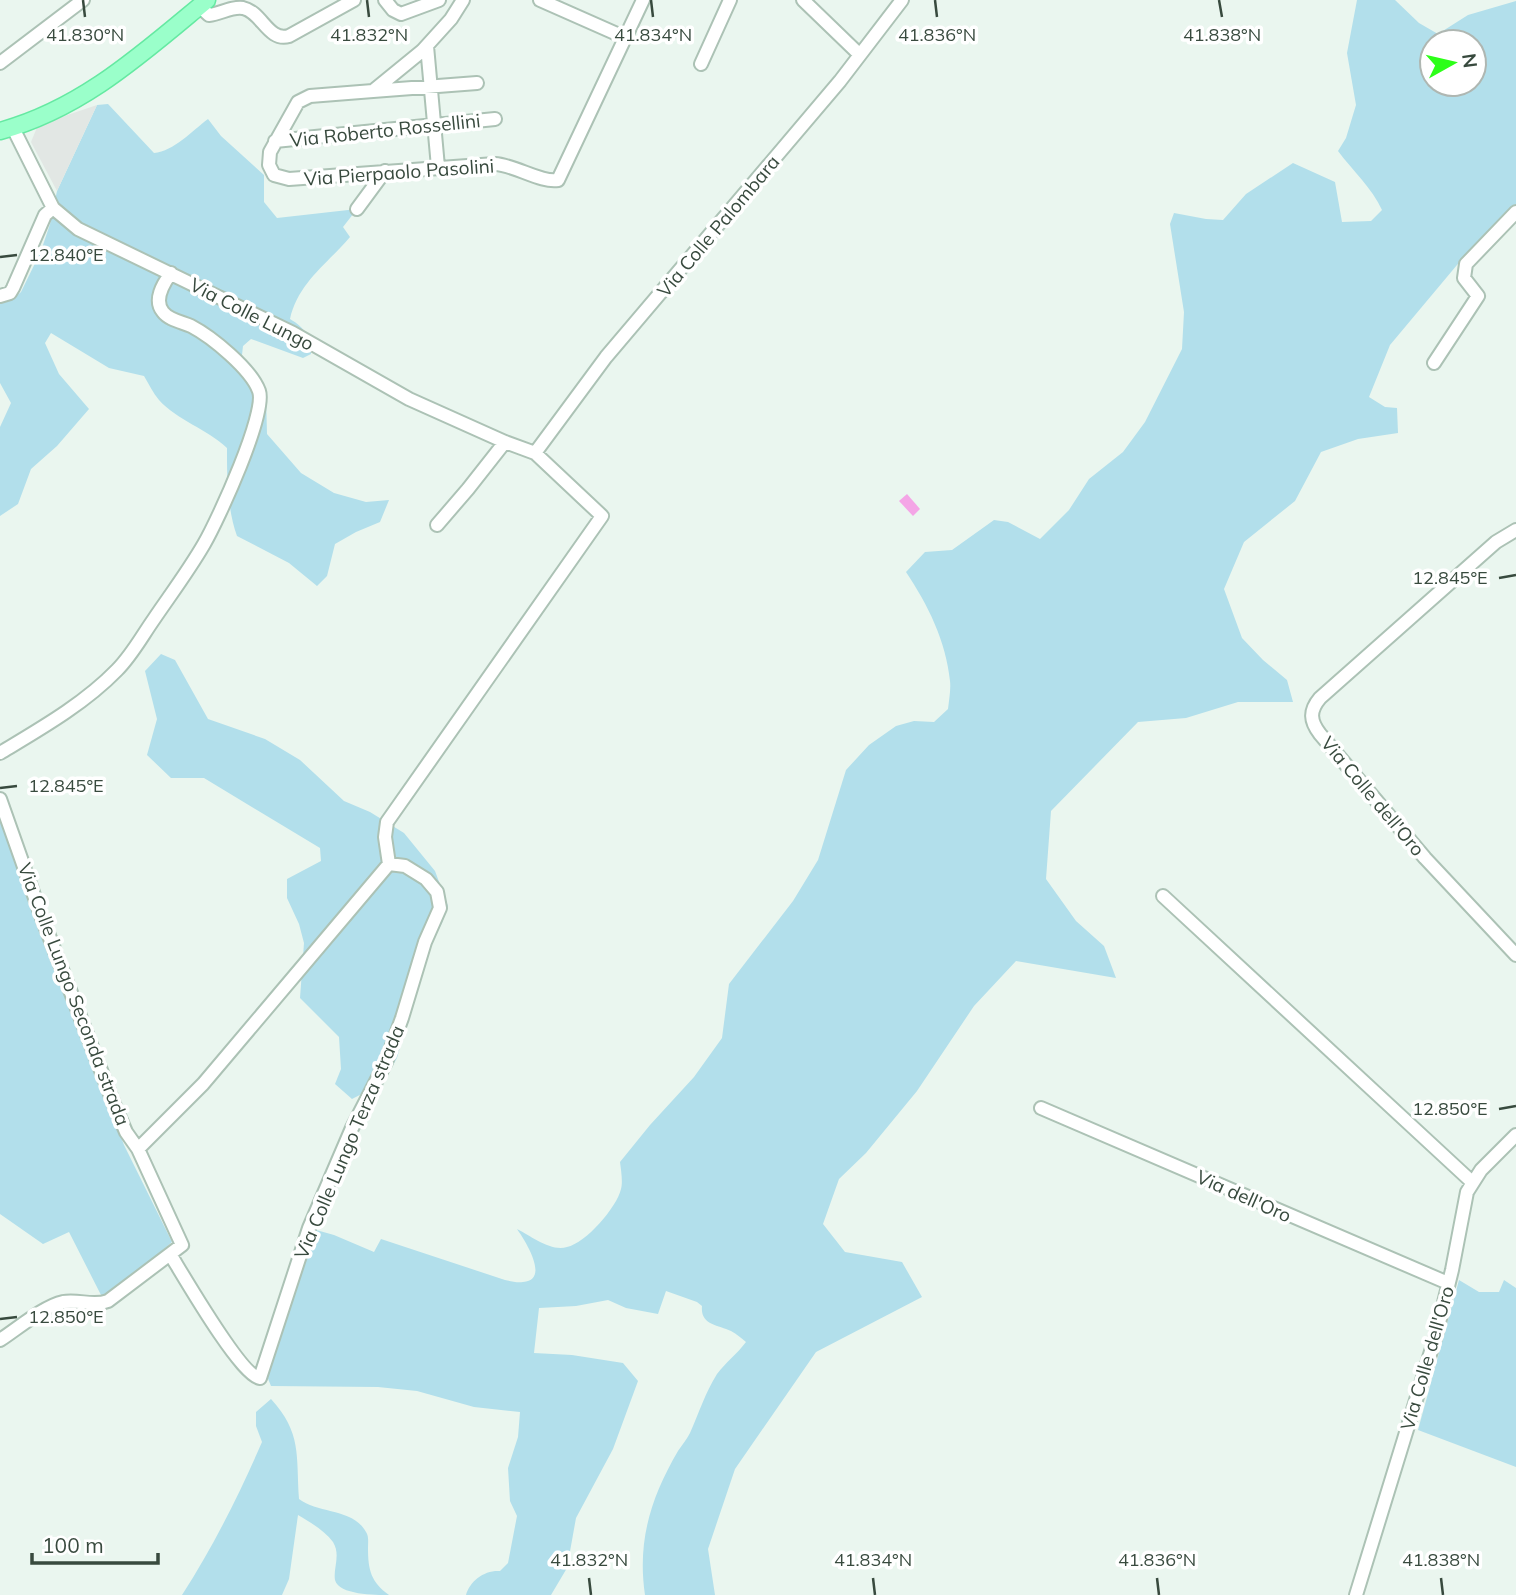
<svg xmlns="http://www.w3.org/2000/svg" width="1516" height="1595" viewBox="0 0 1516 1595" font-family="Mulish,sans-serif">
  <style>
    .green { fill: #b2dfeb; fill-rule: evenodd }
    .parking { fill: #e2e7e4 }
    .water { fill: #f4a5e6 }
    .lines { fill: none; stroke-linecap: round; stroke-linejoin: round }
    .minor-casing { stroke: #acc2b5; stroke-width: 16 }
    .major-casing { stroke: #65e9a2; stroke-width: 19 }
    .minor { stroke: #fff; stroke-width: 12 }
    .major { stroke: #9affca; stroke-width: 16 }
    .ticks { fill: none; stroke: #384a3e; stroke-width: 2.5 }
    .labels { text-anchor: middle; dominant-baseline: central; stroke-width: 7; stroke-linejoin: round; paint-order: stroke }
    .street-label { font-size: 19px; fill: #384a3e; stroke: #fff }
    .ticks-label { font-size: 18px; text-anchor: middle; fill: #384a3e; stroke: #fff; stroke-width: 7; stroke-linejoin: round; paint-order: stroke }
  </style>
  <rect width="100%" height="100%" fill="#eaf6ef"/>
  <path class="green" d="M1357 0H1395L1419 23 1438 34 1468 15 1516 1V204L1462 259 1390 345 1369 397 1385 407 1397 408 1398 433 1358 439 1321 452 1295 501 1244 542 1224 589 1242 638 1263 660 1287 680 1293 702H1238L1186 718 1138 722 1051 811 1046 879 1076 921 1104 946 1116 978 1016 961 974 1006 917 1091 866 1153 839 1179 823 1224 845 1252 902 1262 922 1297 816 1352 735 1469 708 1549 715 1595H645C637 1541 651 1497 678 1451 682 1445 687 1439 690 1433 699 1413 705 1393 717 1374 726 1362 737 1354 746 1342 741 1338 737 1334 731 1331 718 1325 700 1325 702 1306L697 1302 666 1291 658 1314 626 1308 608 1300 576 1306 539 1308 534 1353 572 1355 623 1363 638 1381 613 1449 576 1518 567 1568 551 1595H466C470 1581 484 1570 500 1571L508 1563 517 1516 510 1501 508 1468 518 1437 520 1412 474 1407 417 1391 378 1387 271 1386 264 1369 309 1228 334 1235 374 1252 381 1239 505 1280C510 1281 517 1283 523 1282 551 1280 524 1239 517 1229 531 1236 551 1252 567 1247 586 1243 617 1207 621 1189 623 1182 621 1170 620 1162L650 1125 694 1077 722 1038 729 984 793 901 818 860 846 770 869 745 896 726 914 721 934 722 948 709C949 700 951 689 950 681 946 641 928 605 906 572L925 552 952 550 994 520 1008 522 1040 539 1069 510 1089 479 1123 452 1145 422 1182 349 1184 312 1170 224 1174 213 1206 219 1223 220 1246 194 1293 163 1335 182 1342 222 1371 221 1382 210C1372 188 1353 171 1338 151L1346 138 1356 105 1347 53ZM1432 42H1474V84H1432Z
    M108 104 154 153C174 151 192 131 208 119L221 136 264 175V202L277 218 357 209 343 227 350 237C327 264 298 283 290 319 305 328 310 336 311 354L303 358 251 339 243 346 242 355 266 397 267 434 301 473 334 493 366 502 389 500 380 522 356 532 335 544 327 576 317 586 289 563 237 536C227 508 227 477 227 448 207 429 177 420 159 400 153 393 149 384 144 376L109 368 51 333 45 343 59 374 89 409 57 446 31 469 18 504 0 516V427L11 403 0 383V301L13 299 21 292 41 251 50 224 57 191 97 105Z
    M161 654 175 660 208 719 265 739 300 760 344 801 370 812 404 833 435 871 448 906 442 923 428 950 397 1058 383 1083 352 1099 335 1084 341 1069 339 1037 300 998 304 943 299 924 287 898V879L321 861 320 848 204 778H171L147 755 157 719 145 671Z
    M0 820 124 1145 172 1242 111 1295H101L69 1232 43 1244 0 1214Z
    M1459 1280 1479 1292H1499L1504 1280 1516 1288V1467L1418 1430Z
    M271 1399C302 1433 296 1455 299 1499 318 1514 353 1508 366 1532 369 1536 368 1543 368 1548 368 1570 371 1582 389 1595 375 1595 339 1595 335 1580 333 1568 341 1555 333 1542 325 1531 310 1522 298 1515L289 1579 282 1595H182C213 1547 239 1495 262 1442L256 1426V1412Z"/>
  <path class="parking" d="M97 105 57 191 31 142 38 125Z"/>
  <path class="water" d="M907 494 920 509 913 516 899 501Z"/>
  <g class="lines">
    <g class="minor-casing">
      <path id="minor" d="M385 0 393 10 401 14 439 0
        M463 0 451 19 422 51 373 91 310 96 298 102 270 152 269 165 274 175 289 179 495 164C515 165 541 183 558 180L643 0
        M540 0 626 38
        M803 0 860 55
        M199 6 209 15C221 14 231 6 243 8 262 12 268 42 289 36L354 0
        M427 46 438 167
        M0 63 83 0
        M701 64 730 0
        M373 91 477 83
        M275 141 495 119
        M357 209 385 171
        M0 296 10 293 13 288 45 215 53 208
        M1434 363 1478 296 1464 278 1466 264 1516 212
        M535 453 606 357 840 81 902 0
        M437 525 468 489 505 442
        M1516 530 1496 542 1320 698C1309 711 1310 721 1320 734L1425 858 1516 955
        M0 753C40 729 84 704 117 670 132 655 142 636 154 619 171 594 189 570 204 544 218 520 267 413 259 391 251 369 212 337 191 326 182 322 169 320 163 312 153 300 163 284 171 273
        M0 799 41 915 114 1104 126 1132 138 1149
        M1163 896 1472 1182
        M1041 1108 1448 1283
        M170 1254C183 1275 241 1376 260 1378L309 1228 352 1128 386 1062 402 1018 425 942 440 908 437 892 426 879 405 866 389 864
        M0 1340C17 1329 44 1306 63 1302 79 1299 93 1307 108 1301L182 1245 138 1149 203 1084 389 864 385 837 387 822 602 516 535 453 505 442 409 399 293 333 78 229 53 208 13 128
        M1356 1595 1436 1335 1452 1270 1467 1192 1481 1170 1516 1135"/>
    </g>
    <g class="major-casing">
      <path id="major" d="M0 131C82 109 143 53 207 0"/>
    </g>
    <use href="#minor" class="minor"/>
    <use href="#major" class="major"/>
  </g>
  <path class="ticks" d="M83 0 85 17M367 0 369 17M651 0 653 17M935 0 937 17M1219 0 1222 17M0 257 17 255M1499 578 1516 575M0 788 17 786M1499 1109 1516 1106M0 1319 17 1317M589 1578 591 1595M873 1578 875 1595M1157 1578 1159 1595M1441 1578 1443 1595"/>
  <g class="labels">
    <g class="street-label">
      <text transform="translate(385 130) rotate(-6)">Via Roberto Rossellini</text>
      <text transform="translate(399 172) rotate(-4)">Via Pierpaolo Pasolini</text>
      <text transform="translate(718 226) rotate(-50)">Via Colle Palombara</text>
      <text transform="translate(252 314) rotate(27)">Via Colle Lungo</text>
      <text transform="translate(1373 796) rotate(50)">Via Colle dell'Oro</text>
      <text transform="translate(74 994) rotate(69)">Via Colle Lungo Seconda strada</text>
      <text transform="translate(349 1142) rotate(-67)">Via Colle Lungo Terza strada</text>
      <text transform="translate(1244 1196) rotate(24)">Via dell'Oro</text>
      <text transform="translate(1427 1358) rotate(-74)">Via Colle dell'Oro</text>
    </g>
  </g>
  <g class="ticks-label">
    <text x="85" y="41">41.830°N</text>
    <text x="369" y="41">41.832°N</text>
    <text x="653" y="41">41.834°N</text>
    <text x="937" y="41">41.836°N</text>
    <text x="1222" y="41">41.838°N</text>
    <text x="66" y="261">12.840°E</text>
    <text x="1450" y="584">12.845°E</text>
    <text x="66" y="792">12.845°E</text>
    <text x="1450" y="1115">12.850°E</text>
    <text x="66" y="1323">12.850°E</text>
    <text x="589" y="1566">41.832°N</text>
    <text x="873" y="1566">41.834°N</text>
    <text x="1157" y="1566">41.836°N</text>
    <text x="1441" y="1566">41.838°N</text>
  </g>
  <g transform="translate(1453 63) rotate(82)"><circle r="33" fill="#ffffff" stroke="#afb7b2" stroke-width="2"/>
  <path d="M0-5L12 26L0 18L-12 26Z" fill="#2cff18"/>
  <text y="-10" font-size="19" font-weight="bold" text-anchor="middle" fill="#384a3e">N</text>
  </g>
  <path d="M32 1553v10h126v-10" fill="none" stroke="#384a3e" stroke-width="3.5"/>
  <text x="42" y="1553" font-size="21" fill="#384a3e" stroke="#ffffff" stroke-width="5" paint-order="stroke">100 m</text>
</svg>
